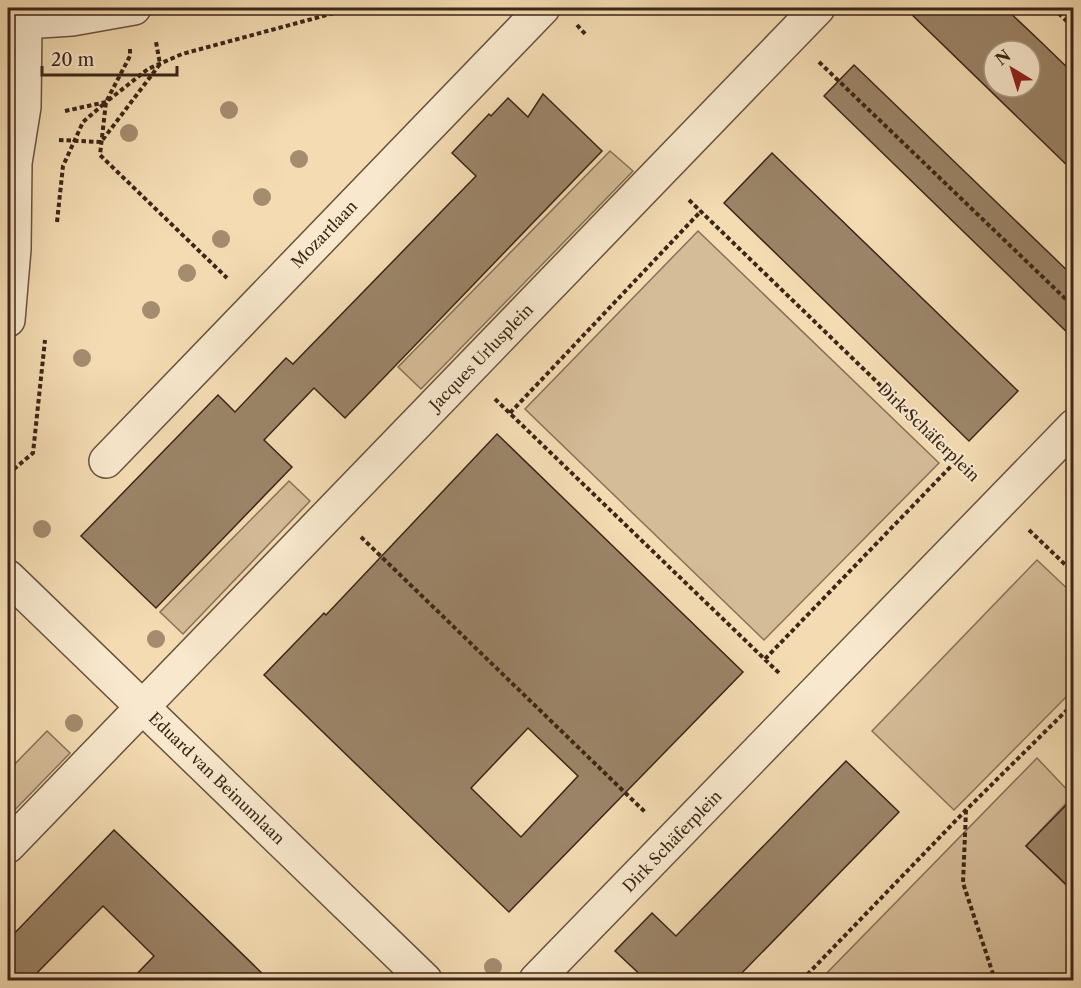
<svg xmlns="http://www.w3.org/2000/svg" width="1081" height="988" viewBox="0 0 1081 988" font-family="'Libre Caslon Text',serif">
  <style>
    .green { fill: #d5bc98; stroke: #887158; stroke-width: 1.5 }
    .building { fill: #9b8468; stroke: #3b2617; stroke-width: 1.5; fill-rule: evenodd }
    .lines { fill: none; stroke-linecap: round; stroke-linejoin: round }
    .minor-casing { stroke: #69533e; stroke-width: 36 }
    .path { stroke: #3b2617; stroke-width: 4; stroke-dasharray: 4.5 3; stroke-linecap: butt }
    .minor { stroke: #f8e8cd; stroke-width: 33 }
    .tree { fill: #a48c6e }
    .labels { text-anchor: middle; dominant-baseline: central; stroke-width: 4.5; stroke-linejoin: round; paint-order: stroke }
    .street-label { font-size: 16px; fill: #3b2617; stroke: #f8e8cd }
  </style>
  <rect width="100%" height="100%" fill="#f4dbb2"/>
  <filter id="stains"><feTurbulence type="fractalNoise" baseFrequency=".00333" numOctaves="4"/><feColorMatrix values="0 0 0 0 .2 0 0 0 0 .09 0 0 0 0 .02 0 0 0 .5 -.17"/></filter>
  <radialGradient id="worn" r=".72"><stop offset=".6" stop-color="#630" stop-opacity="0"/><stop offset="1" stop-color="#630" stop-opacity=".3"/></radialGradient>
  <path class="green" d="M610 151 633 171 421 389 398 367Z
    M698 231 939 463 764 640 525 409Z
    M289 481 310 501 183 634 160 612Z
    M1037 560 1073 594V690L954 810 872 731Z
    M47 731 70 753 8 817V771Z
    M1037 758 1073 796 1026 846 1073 892V980H820Z"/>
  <path class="building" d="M905 8H1005L1041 42 1074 74V172ZM994 51H1030V87H994Z
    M854 65 1074 277V339L824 96Z
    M543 94 602 151 345 418 314 388 264 440 292 467 156 608 81 536 218 395 235 412 286 358 293 364 476 176 452 153 489 114 491 116 508 98 528 117Z
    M772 153 1018 391 969 441 724 203Z
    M497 434 743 672 509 912 264 675 324 613 326 615ZM528 728 578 776 521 837 471 788Z
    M846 761 899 812 734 981H647L615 951 652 913 676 936Z
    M1074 797V892L1026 846Z
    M114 830 198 911 270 981H130L154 956 103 906 29 981H8V940Z"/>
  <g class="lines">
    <g class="minor-casing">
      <path id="minor" d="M8 23 72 19 134 8
        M8 320 14 249 15 163 24 107 25 24 21 8
        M106 461 543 8
        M8 577 425 980
        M8 846 818 8
        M536 980 1074 426"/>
    </g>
    <path class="path" d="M1053 8 1074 28
      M577 25 587 36
      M130 49V56L106 102 100 155 227 278
      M819 62 1074 307
      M65 111 106 102 148 69 182 54 353 8
      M59 140 101 142 160 64 156 42
      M689 200 972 474
      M57 222 63 166 83 122 106 102
      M495 399 779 673
      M510 413 701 211
      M8 474 33 453 45 340
      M1029 530 1074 573
      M361 537 645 812
      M765 659 958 459
      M966 810 963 883 995 980
      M802 980 966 810 1074 703"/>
    <use href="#minor" class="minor"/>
  </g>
  <g class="tree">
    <circle cx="229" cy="110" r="9"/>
    <circle cx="129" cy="133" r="9"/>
    <circle cx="299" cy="159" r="9"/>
    <circle cx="262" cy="197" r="9"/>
    <circle cx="221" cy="239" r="9"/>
    <circle cx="187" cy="273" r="9"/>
    <circle cx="151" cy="310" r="9"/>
    <circle cx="82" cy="358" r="9"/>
    <circle cx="42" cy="529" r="9"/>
    <circle cx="156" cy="639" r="9"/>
    <circle cx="74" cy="723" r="9"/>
    <circle cx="493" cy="967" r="9"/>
  </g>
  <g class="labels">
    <g class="street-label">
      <text transform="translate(324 234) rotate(-46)">Mozartlaan</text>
      <text transform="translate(481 357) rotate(-46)">Jacques Urlusplein</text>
      <text transform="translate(929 432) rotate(44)">Dirk Schäferplein</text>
      <text transform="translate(217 778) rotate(44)">Eduard van Beinumlaan</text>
      <text transform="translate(672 841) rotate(-46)">Dirk Schäferplein</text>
    </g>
  </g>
  <rect width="1081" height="988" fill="none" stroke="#f4dbb2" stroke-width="30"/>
  <rect x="9" y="9" width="1063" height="970" fill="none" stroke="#3b2617" stroke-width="3"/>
  <rect x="15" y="15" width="1051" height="958" fill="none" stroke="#3b2617" stroke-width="1.5"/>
  <g transform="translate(1012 69) rotate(322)"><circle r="28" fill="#f8e8cd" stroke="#ac9a84" stroke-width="1.5"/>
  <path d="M0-4.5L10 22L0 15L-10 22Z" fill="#8f2418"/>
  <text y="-9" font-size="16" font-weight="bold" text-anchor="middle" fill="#3b2617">N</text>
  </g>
  <path d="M42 66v9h135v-9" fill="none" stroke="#3b2617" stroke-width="3"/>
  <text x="51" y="66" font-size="18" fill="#3b2617" stroke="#f8e8cd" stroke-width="4.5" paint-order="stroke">20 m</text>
  <rect width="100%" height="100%" filter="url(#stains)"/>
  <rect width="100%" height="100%" fill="url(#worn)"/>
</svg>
